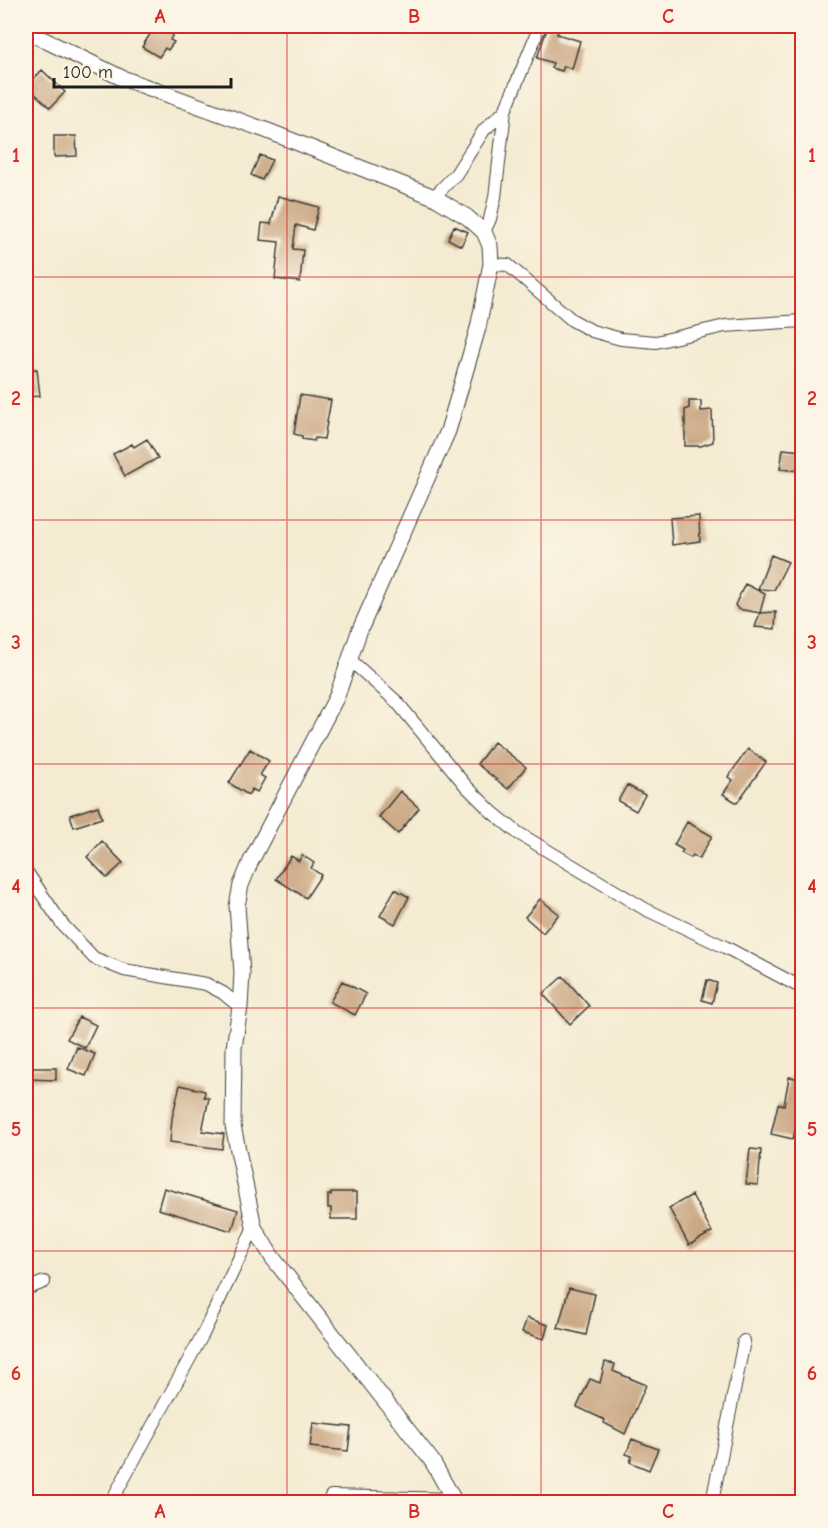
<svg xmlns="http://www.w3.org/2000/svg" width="828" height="1528" viewBox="0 0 828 1528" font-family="'Comic Neue',sans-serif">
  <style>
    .building { fill: #caa884 }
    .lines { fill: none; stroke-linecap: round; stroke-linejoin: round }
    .minor-casing { stroke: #3c3b37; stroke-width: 14 }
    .tertiary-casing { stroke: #3c3b37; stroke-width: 17 }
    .minor { stroke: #fff; stroke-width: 12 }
    .tertiary { stroke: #fff; stroke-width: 15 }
    .grid { fill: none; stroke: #d62828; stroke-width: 1.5; stroke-opacity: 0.55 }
    .neatline { fill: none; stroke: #d62828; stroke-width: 2 }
    .grid-label { font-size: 20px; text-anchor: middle; font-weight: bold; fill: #d62828 }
  </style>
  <rect width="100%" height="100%" fill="#fcf5e5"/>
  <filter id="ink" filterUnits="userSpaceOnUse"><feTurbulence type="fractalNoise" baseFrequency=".0167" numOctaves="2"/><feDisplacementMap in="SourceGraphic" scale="12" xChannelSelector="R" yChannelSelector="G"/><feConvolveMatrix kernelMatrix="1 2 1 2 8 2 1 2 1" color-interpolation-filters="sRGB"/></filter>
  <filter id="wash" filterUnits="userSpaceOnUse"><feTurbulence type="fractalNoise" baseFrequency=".008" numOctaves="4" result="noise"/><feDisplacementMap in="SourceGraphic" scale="24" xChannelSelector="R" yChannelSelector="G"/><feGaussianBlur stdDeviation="1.35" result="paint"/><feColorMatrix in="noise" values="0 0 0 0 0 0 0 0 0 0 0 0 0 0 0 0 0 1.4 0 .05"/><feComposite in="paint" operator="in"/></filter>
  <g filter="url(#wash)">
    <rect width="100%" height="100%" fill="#f4ebd2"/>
    <g id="blocks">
      <path class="building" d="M155 26H170L176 29 170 40 174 42 168 50 165 48 159 57 142 47Z
        M548 26H560L557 34 580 41 572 69 564 66 562 71 551 68 553 63 537 58Z
        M42 70 65 92 50 108 27 86Z
        M54 136H76L77 156 54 157Z
        M260 155 272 160 262 180 251 175Z
        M278 196 319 207 313 230 296 225 293 249 303 250 300 282 275 279 279 242 260 240 262 223 271 224Z
        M454 226 468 232 461 246 448 239Z
        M37 369 40 396 26 397V370Z
        M300 395 331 400 324 439 315 438 314 441 302 439V436L294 434Z
        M689 401H701V411L712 410 713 442 701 446H685V410L689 408Z
        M147 439 158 458 125 476 113 454 132 444 134 447Z
        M783 449 802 451V471L780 469Z
        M699 516 700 541 672 545 670 518Z
        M771 555 788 562 774 590 758 589Z
        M745 584 765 594 760 613 738 609 735 605Z
        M776 612 775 629 755 627 760 613Z
        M494 742 526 767 508 789 477 764Z
        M250 749 269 761 260 775 265 778 257 792 252 789 248 795 229 783Z
        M748 749 766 762 737 803 723 794 733 780 728 777Z
        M627 785 645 795 636 811 618 801Z
        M400 791 419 808 398 834 379 817Z
        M98 806 102 818 74 827 70 815Z
        M687 822 712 836 699 859 693 855 691 858 681 853 683 850 674 845Z
        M102 841 123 863 107 878 87 857Z
        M302 855 314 863 311 868 321 875 306 898 276 879 291 856 299 861Z
        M395 889 409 897 395 924 380 916Z
        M540 899 559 914 543 933 525 917Z
        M563 976 589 1006 570 1024 543 994Z
        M707 980 717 983 712 1003 702 1000Z
        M342 981 366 994 355 1015 330 1002Z
        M79 1017 96 1025 85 1048 67 1039Z
        M77 1047 95 1054 86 1076 68 1069Z
        M26 1068H56V1080L26 1079Z
        M789 1077 802 1079V1119L800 1132 795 1131 793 1139 771 1134 778 1104 784 1105Z
        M180 1085 205 1091 204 1097 209 1098 202 1131 224 1134 222 1149 170 1142 172 1118Z
        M750 1149 761 1150 758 1185 746 1184Z
        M164 1188 238 1210 232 1231 158 1209Z
        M331 1192H357V1219H331V1208H328V1195H331Z
        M692 1195 712 1232 689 1245 669 1208Z
        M569 1288 595 1294 586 1335 558 1328Z
        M527 1318 548 1325 544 1339 522 1332Z
        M605 1362 615 1364 613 1371 646 1385 625 1434 604 1423 605 1420 577 1407 590 1379 600 1383Z
        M313 1423 351 1427 348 1451 310 1447Z
        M632 1439 658 1449 649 1470 630 1462 632 1456 626 1454Z"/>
    </g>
  </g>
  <g filter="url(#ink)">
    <use href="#blocks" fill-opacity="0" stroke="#3c3b37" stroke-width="1.5"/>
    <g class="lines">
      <g class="minor-casing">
        <path id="minor" d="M434 197 456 174 484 130 505 111
          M484 232 490 219 495 197 505 111 540 26
          M491 264 508 265 572 320 592 331 621 339 656 342 725 326 802 321
          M349 659 397 702 466 786 492 812 518 833 645 909 725 947 802 988
          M26 871 62 924 94 958 124 970 206 984 223 993 240 1007
          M26 1289 44 1282
          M331 1496 454 1499
          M111 1502 203 1334 254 1227
          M712 1502 744 1341"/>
      </g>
      <g class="tertiary-casing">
        <path id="tertiary" d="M26 31 122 78 268 131 434 197 467 217 484 232 490 246 491 264 478 328 448 431 359 632 337 696 251 861 241 885 237 906 242 973 240 1007 234 1048 233 1126 254 1227 272 1257 432 1461 455 1502"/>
      </g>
      <use href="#minor" class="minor"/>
      <use href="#tertiary" class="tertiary"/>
    </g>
  </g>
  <path class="grid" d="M287 26V1502M541 26V1502M26 277H802M26 520H802M26 764H802M26 1008H802M26 1251H802"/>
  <rect width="828" height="1528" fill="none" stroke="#fcf5e5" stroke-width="66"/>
  <path d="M54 78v9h177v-9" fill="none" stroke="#1c1c1c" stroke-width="3"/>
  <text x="63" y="78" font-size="18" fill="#1c1c1c" stroke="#fcf5e5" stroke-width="4.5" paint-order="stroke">100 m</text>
  <rect x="33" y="33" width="762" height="1462" class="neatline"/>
  <g class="grid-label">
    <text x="160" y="23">A</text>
    <text x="414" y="23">B</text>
    <text x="668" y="23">C</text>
    <text x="16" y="162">1</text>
    <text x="812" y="162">1</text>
    <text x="16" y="405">2</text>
    <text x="812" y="405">2</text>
    <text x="16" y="649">3</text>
    <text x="812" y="649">3</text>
    <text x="16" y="893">4</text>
    <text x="812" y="893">4</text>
    <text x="16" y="1136">5</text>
    <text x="812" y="1136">5</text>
    <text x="16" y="1380">6</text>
    <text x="812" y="1380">6</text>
    <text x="160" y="1518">A</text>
    <text x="414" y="1518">B</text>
    <text x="668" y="1518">C</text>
  </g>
</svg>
